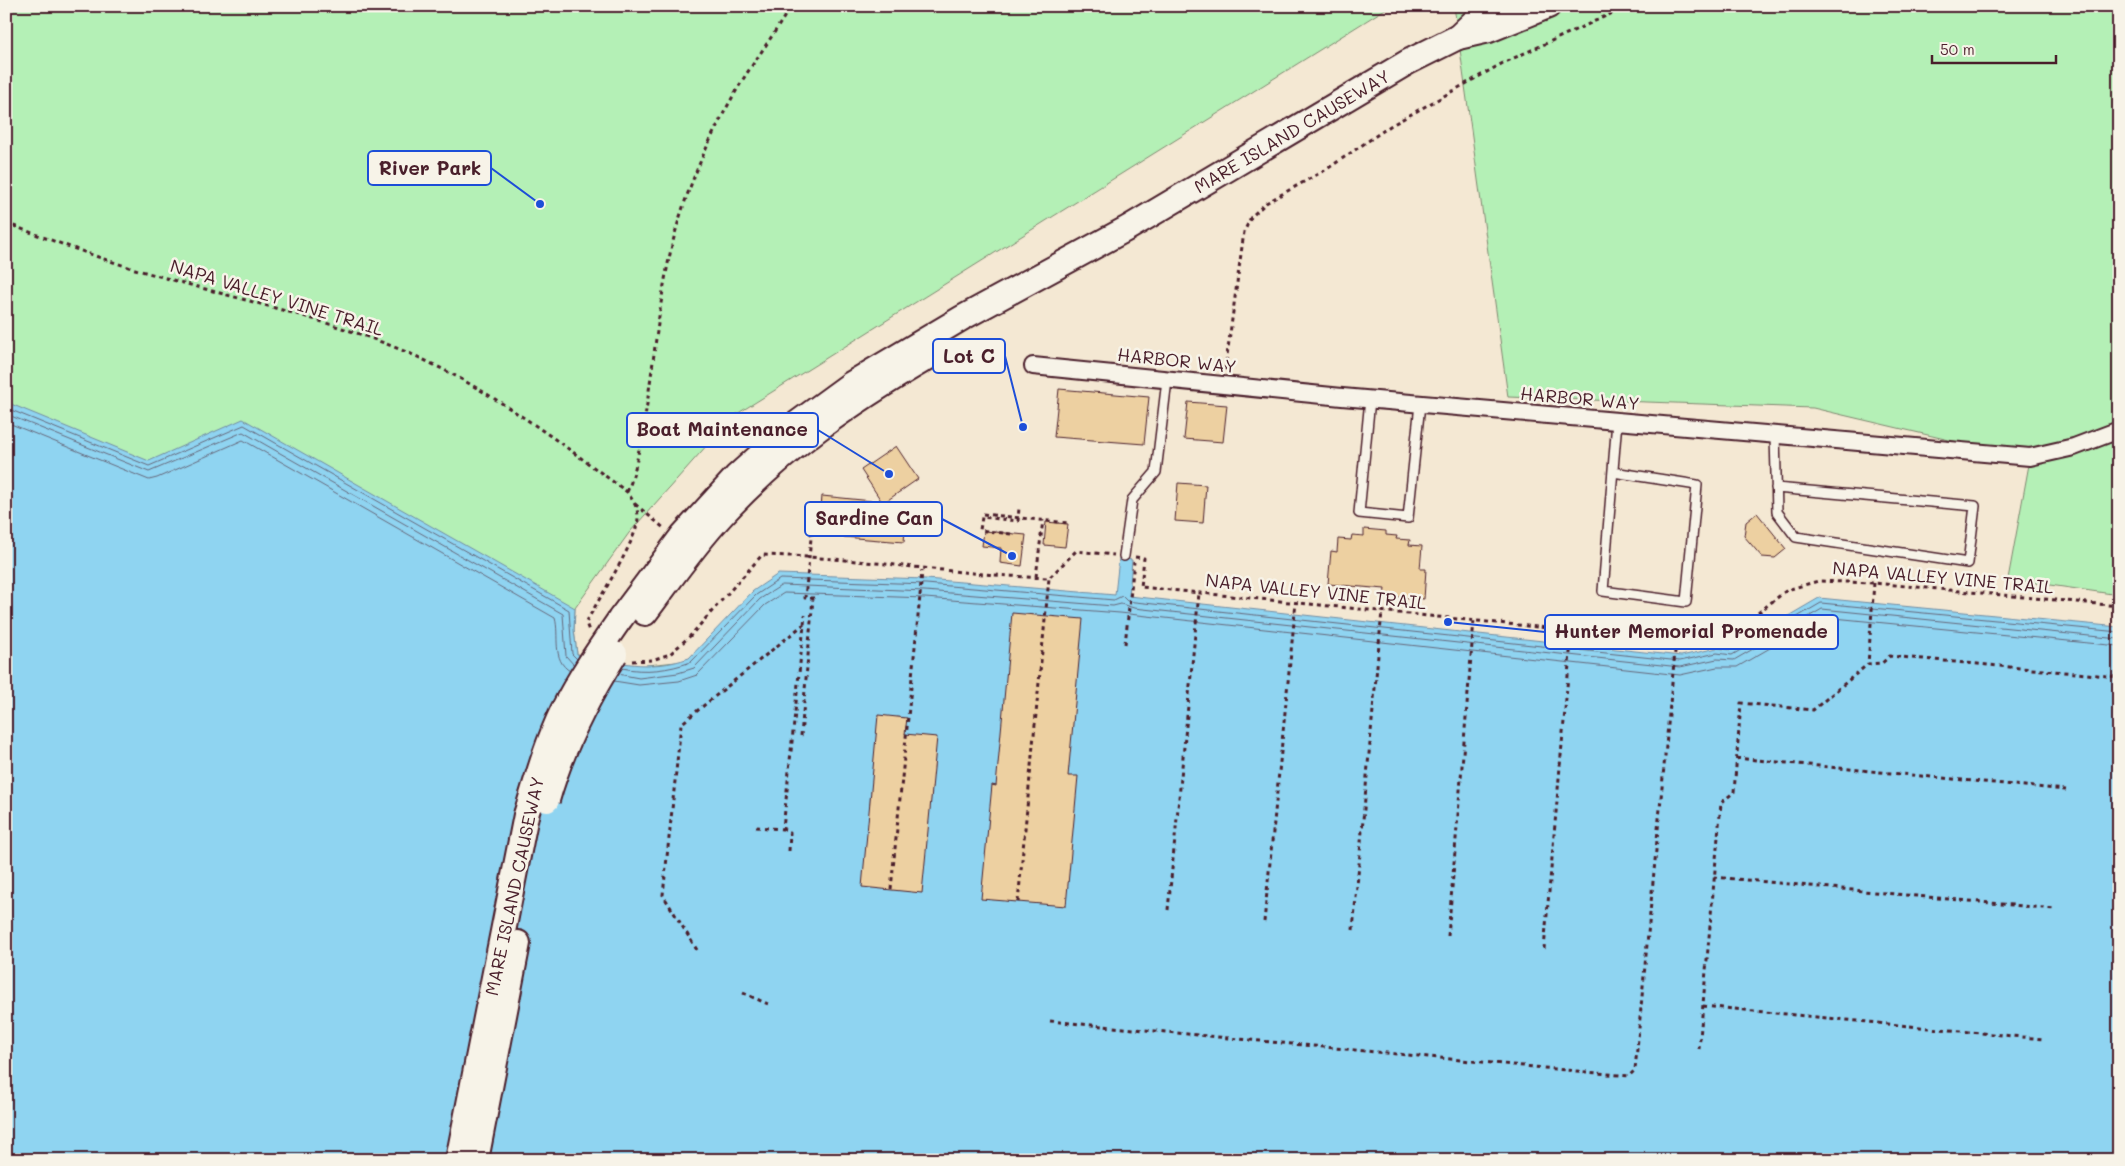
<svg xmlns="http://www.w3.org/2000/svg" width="2125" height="1166" viewBox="0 0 2125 1166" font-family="Mali,sans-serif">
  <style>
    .green { fill: #b4f0b6; stroke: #7f8870 }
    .water { fill: #8fd4f1; stroke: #738ca2 }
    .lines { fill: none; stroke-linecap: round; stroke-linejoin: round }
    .shore { stroke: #66677a; stroke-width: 1 }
    .building { fill: #edd0a1; stroke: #4a1f2b }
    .service-casing { stroke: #4a1f2b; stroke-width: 12 }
    .minor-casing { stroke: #4a1f2b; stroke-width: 20 }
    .secondary-casing { stroke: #4a1f2b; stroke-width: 28 }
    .path { stroke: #4a1f2b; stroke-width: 3; stroke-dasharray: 4 4; stroke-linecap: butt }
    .service { stroke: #f7f3e8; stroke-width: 9 }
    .minor { stroke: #f7f3e8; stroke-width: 16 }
    .secondary { stroke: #f7f3e8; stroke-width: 24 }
    .secondary-bridge-casing { stroke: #4a1f2b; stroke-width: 28; stroke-linecap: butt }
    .secondary-bridge { stroke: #f7f3e8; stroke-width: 24 }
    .labels { text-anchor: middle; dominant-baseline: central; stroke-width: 5; stroke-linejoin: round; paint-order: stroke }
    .street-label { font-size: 18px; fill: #4a1f2b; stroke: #f7f3e8 }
    .leader { fill: none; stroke: #1d4ed8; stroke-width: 2 }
    .callout-dot { fill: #1d4ed8; stroke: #f7f3e8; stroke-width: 2 }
    .callout { fill: #f7f3e8; stroke: #1d4ed8; stroke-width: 2 }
    .callout-label { font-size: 19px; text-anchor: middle; font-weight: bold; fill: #4a1f2b }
  </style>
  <rect width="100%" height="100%" fill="#f4e8d3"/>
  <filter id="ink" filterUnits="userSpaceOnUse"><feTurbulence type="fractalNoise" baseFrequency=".02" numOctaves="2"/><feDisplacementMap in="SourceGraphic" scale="10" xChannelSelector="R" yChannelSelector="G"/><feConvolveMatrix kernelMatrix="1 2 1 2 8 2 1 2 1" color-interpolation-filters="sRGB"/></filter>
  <g filter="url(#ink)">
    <path class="green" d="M6 6H1390L732 417 629 533 575 608 574 630 577 654 638 666 676 662 658 872 6 449Z
      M1454 6H2119V595L2008 579 2030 459 1813 408 1508 397Z"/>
    <path class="water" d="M6 402 149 461 243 419 575 608 574 630 577 654C616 662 650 672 689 658L753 591 778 574 926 579 1115 595 1119 558 1132 560 1129 596 1681 656 1717 648 1730 650 1819 598 2119 627V1160H6Z"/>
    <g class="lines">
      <path class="shore" d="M6 408 149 466 244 425 569 610 572 654 577 659
        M6 414 149 472 243 432 563 614 566 656 574 665
        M6 422 149 480 157 478 243 440 555 618C560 635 551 660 570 671
        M622 668C645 673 669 670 691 662L756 595 780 579 926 584 1114 600 1122 596 1127 601 1135 602 1680 661 1717 653 1732 655 1821 603 2119 632
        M618 674 639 678 678 673 694 668 760 599 782 585 925 591 1113 606 1121 604 1134 608 1680 667 1717 659 1734 660 1822 609 2119 639
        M614 681 639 685 679 681 697 675 765 605 784 593 925 598 1120 613 1680 675 1717 667H1737L1824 617 2119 646"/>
    </g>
    <path class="building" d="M1059 389 1149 397 1144 444 1054 437Z
      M1188 402 1227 405 1223 442 1184 439Z
      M896 446 918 479 885 502 907 504 904 542 819 535 822 496 882 502 861 470Z
      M1178 483 1206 485 1203 523 1175 521Z
      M1757 513 1786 549 1775 558 1762 557 1744 536 1746 522Z
      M1046 522 1068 524 1065 547 1044 545Z
      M1364 529 1386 531V535L1397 536 1396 539 1410 540 1409 545 1422 546 1420 569H1426L1424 599 1384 596 1385 589 1328 584 1331 551 1337 552 1338 539 1351 540 1352 535 1364 536Z
      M984 531 1026 535 1022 566 1000 563 1001 548 982 546Z
      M1012 613 1083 619 1068 776H1078L1066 906 981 899 992 785 996 786Z
      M878 715 907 718 905 734 937 737 922 893 862 887Z"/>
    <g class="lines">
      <g class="service-casing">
        <path id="service" d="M1370 399 1359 513 1408 518 1420 404
          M1775 435 1777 512 1796 537 1968 563 1975 506 1776 488
          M1613 472 1697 485 1686 602 1603 591 1617 421
          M1124 556 1132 500 1156 472 1167 380"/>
      </g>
      <g class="minor-casing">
        <path id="minor" d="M1033 366 1342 397 2030 457 2074 447 2119 430"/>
      </g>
      <g class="secondary-casing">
        <g id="secondary">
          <path d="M1458 37 1482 14 1497 6"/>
          <path d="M645 613C670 580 694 545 722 515 783 449 850 403 927 358"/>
          <path id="s1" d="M620 619 683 535 736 477 788 430 851 384 962 318 1128 228 1408 62 1458 37 1489 30 1548 6"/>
          <path d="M458 1160 526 815"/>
          <path d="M476 1160 518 943"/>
        </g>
      </g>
      <path class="path" d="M6 223C56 242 108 262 159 276 244 301 330 319 411 354 490 389 558 441 627 492 632 499 638 507 638 517 638 540 598 599 586 623L589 631
        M1225 370 1244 232 1251 217 1266 203 1327 169 1390 126 1503 63 1628 6
        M627 492C637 470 639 446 644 422 653 371 657 319 667 269 679 202 711 130 747 73 762 51 777 29 791 6
        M635 504 665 529
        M983 514 1068 523
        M1011 534 980 530 982 517 1018 521 1019 507
        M1135 557 1144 558 1141 587 1676 641 1698 633 1711 624 1754 616 1787 590 1818 581 1874 583 2119 606
        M1036 577 1043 520
        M1874 583 1868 664 1882 663 1890 656 2119 677
        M920 596 922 570
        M814 598H805L813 518 820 519
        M1125 644 1134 562
        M632 661 652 660 670 654 690 636 762 555C858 557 953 575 1049 578L1076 551 1114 555
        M801 736 813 598
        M1736 758 2066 790
        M756 827 783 829
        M789 851 790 833 783 829 805 615
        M1714 877 2055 909
        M891 889 920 596
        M1018 902 1049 578
        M1168 910 1199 593
        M1264 922 1296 602
        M1353 930 1382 611
        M1448 936 1474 620
        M1544 949 1572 630
        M697 950 663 895 681 724 804 624
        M743 993 768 1004
        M1703 1006 2043 1039
        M1050 1021 1629 1076 1635 1070 1676 641
        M1699 1049 1721 803 1734 792 1741 703 1813 710 1868 664
        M2117 1058H2119"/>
      <use href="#service" class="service"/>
      <use href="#minor" class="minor"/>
      <use href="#secondary" class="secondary"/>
      <g class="secondary-bridge-casing">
        <path id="secondary-bridge" d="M547 800C562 747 586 700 615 654
          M526 815C537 779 547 743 563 710 579 678 600 648 620 619"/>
      </g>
      <use href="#secondary-bridge" class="secondary-bridge"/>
    </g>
  </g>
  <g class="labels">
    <g class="street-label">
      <text stroke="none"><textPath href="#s1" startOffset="840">MARE ISLAND CAUSEWAY</textPath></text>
      <text transform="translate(277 297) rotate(17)">NAPA VALLEY VINE TRAIL</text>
      <text transform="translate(1177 360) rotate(6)">HARBOR WAY</text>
      <text transform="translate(1580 398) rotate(5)">HARBOR WAY</text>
      <text transform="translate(1943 577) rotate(5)">NAPA VALLEY VINE TRAIL</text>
      <text transform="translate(1316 591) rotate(6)">NAPA VALLEY VINE TRAIL</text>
      <text transform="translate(514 886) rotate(-78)">MARE ISLAND CAUSEWAY</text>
    </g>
  </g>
  <path class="leader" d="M540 204L491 168M1023 427L1005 356M889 474L818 430M1012 556L942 519M1448 622L1545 632"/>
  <g class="callout-dot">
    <circle cx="540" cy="204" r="5"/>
    <circle cx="1023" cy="427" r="5"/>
    <circle cx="889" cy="474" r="5"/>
    <circle cx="1012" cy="556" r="5"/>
    <circle cx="1448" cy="622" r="5"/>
  </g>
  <g class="callout">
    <rect x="368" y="151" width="123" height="34" rx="5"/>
    <rect x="933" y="339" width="72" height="34" rx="5"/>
    <rect x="627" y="413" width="191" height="34" rx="5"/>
    <rect x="805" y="502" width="137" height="34" rx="5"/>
    <rect x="1545" y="615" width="293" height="34" rx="5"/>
  </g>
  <g class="callout-label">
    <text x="430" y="175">River Park</text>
    <text x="969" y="363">Lot C</text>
    <text x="722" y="436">Boat Maintenance</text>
    <text x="874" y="525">Sardine Can</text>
    <text x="1691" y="638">Hunter Memorial Promenade</text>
  </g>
  <rect width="2125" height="1166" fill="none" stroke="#f7f3e8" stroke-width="25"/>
  <rect x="12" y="12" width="2100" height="1141" fill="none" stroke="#4a1f2b" stroke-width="2" filter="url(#ink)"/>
  <path d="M1932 55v8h124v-8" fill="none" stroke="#4a1f2b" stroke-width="2.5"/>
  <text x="1940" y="55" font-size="15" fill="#4a1f2b" stroke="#f7f3e8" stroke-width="4" paint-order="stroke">50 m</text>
</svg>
